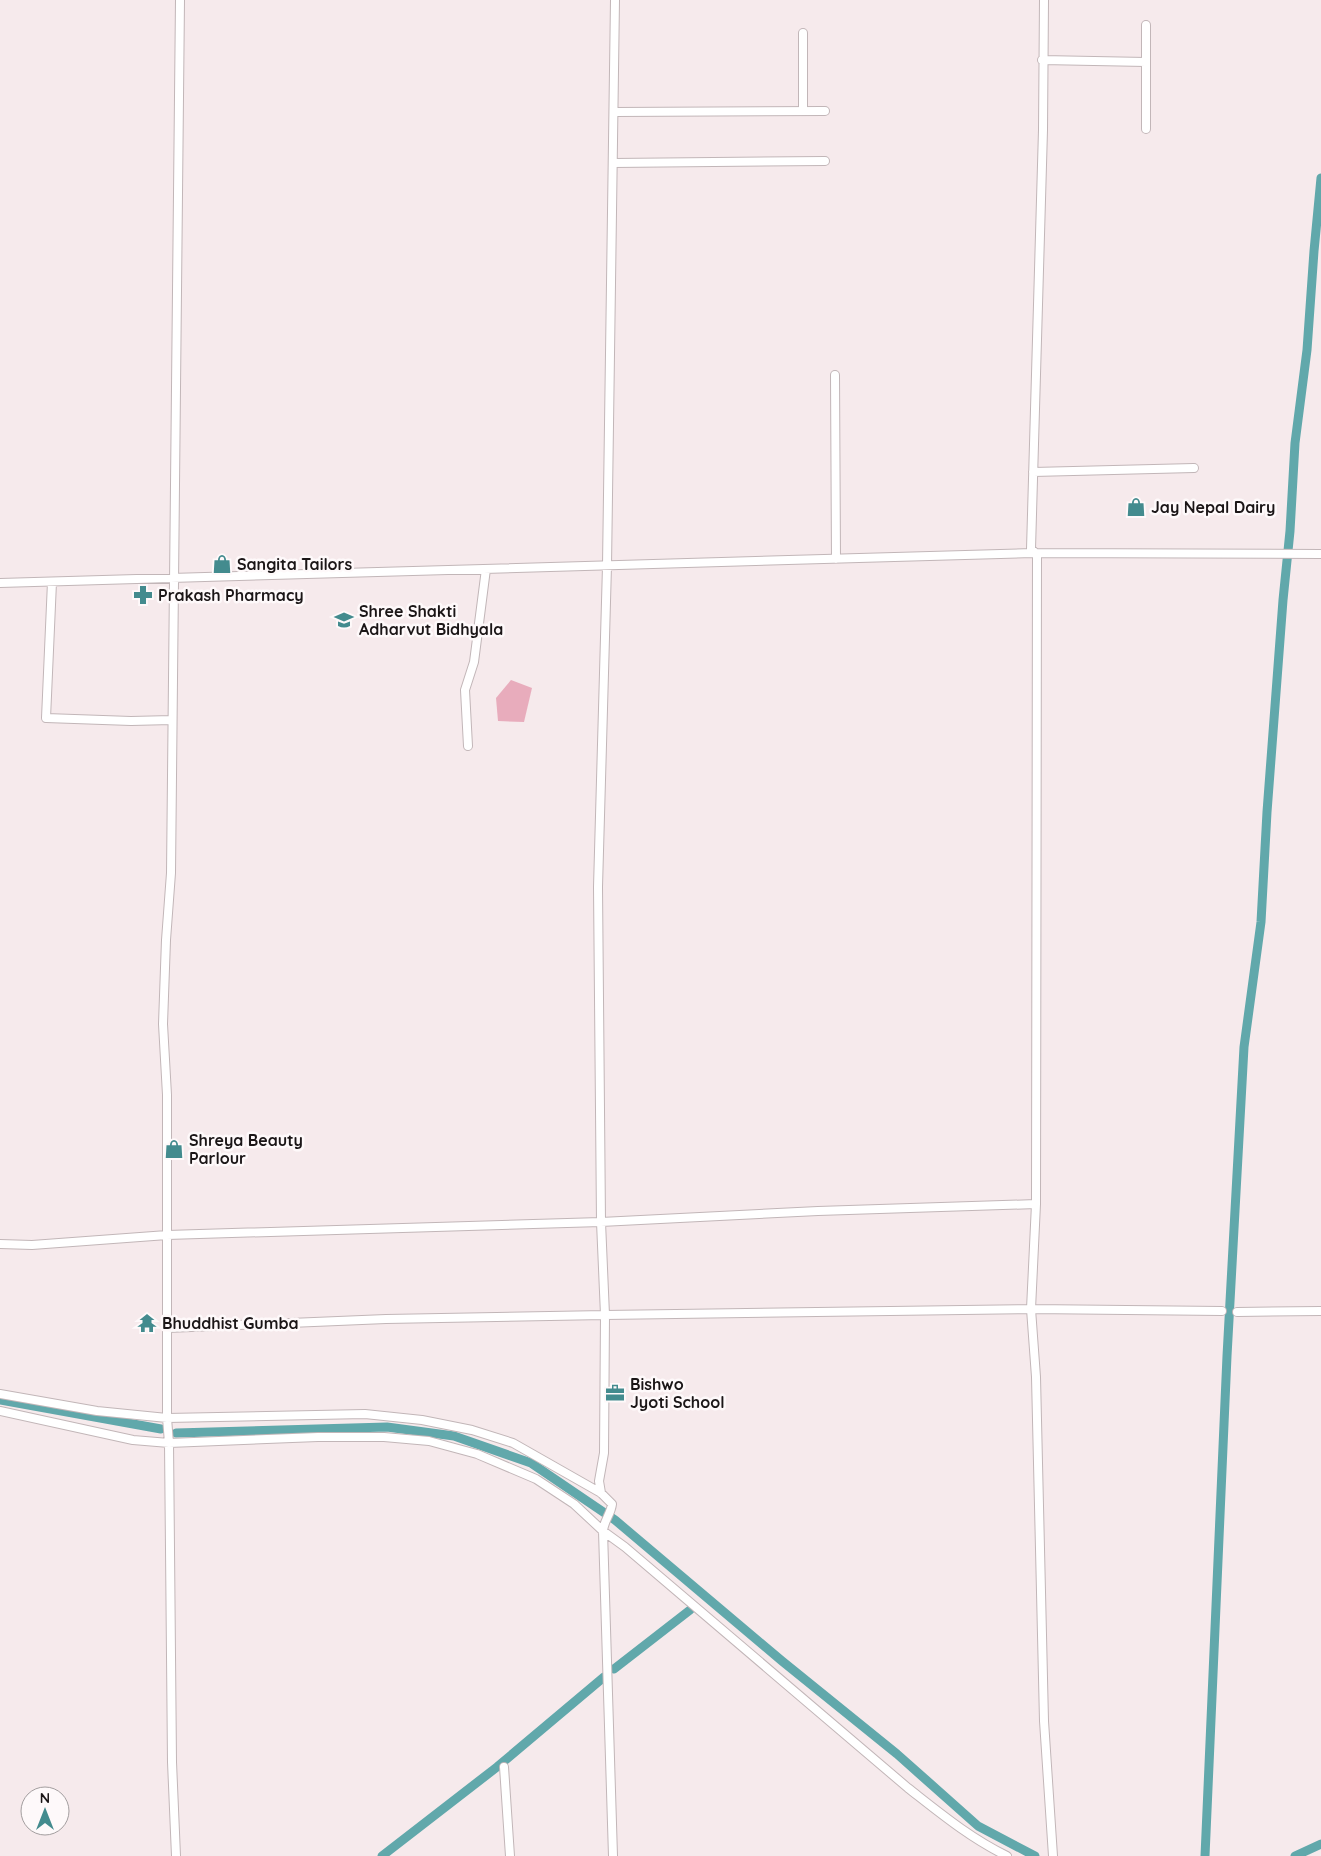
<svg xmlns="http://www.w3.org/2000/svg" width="1321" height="1856" viewBox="0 0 1321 1856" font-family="Quicksand,sans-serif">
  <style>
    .forest { fill: #e8acbc }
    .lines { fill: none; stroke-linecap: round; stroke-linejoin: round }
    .canal { stroke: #61a8ab; stroke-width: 9 }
    .minor-casing { stroke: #c2b6b8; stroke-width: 10 }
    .minor { stroke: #fff; stroke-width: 8 }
    .labels { text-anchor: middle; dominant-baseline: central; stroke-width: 5; stroke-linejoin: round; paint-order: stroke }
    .poi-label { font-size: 16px; font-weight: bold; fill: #1b1617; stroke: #fef9fa; text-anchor: start }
  </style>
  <rect width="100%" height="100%" fill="#f6eaec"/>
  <path class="forest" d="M511 680 532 688 524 722 498 721 496 698Z"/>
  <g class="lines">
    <path class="canal" d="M0 1400 161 1429
      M176 1433 387 1427 454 1436 531 1463 615 1520 782 1661 897 1754 978 1826 1035 1856
      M614 1669 690 1610
      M382 1856 497 1767 604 1677
      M1205 1856 1227 1356 1244 1047 1261 922 1267 812 1283 600 1290 531 1295 443 1307 350 1314 251 1321 178
      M1295 1856 1321 1844"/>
    <g class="minor-casing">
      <path id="minor" d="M615 0 607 566 598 887 601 1222 605 1315 1031 1309 1222 1311
        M1146 25V129
        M803 33V111
        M1042 60 1146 62
        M614 112 825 111
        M613 163 825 161
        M835 375 836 559
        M1033 472 1194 468
        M52 582 46 718 131 721 172 720
        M0 583 1032 553 1321 554
        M468 746 465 690 474 662 486 569
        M1036 1204 1031 1309 1036 1377 1044 1721 1053 1856
        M0 1244 32 1245 167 1235 601 1222 818 1211 1036 1204 1037 554 1031 549 1043 130 1044 0
        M1237 1312 1321 1311
        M168 1328 386 1319 605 1315 604 1453 599 1481 601 1493
        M0 1394 97 1411 167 1418 365 1414 422 1420 472 1430 513 1443 601 1493 612 1504C611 1514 604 1520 603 1531L613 1856
        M0 1411 133 1440 169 1443 318 1437H384L429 1441 477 1454 536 1479 574 1504 603 1531 625 1547 908 1788C940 1813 970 1838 1007 1856
        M504 1767 510 1856
        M176 1856 172 1762 169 1443 167 1418V1095L163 1024 166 940 171 873 180 0"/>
    </g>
    <use href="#minor" class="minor"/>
  </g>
  <defs>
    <g id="shop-bare" transform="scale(1.5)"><path d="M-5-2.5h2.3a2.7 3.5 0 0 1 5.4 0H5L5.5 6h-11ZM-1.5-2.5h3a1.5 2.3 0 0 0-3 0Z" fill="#438b8e" stroke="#fef9fa" stroke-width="2.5" paint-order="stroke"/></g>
    <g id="pharmacy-bare" transform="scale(1.5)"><path d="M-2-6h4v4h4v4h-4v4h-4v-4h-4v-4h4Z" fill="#438b8e" stroke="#fef9fa" stroke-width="2.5" paint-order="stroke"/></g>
    <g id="school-bare" transform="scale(1.5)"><path d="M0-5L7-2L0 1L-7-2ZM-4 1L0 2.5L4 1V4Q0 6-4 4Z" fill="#438b8e" stroke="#fef9fa" stroke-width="2.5" paint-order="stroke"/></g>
    <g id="temple-bare" transform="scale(1.5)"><path d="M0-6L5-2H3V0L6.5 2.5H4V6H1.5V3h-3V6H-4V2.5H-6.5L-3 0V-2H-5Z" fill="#438b8e" stroke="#fef9fa" stroke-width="2.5" paint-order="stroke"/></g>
    <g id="office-bare" transform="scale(1.5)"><path d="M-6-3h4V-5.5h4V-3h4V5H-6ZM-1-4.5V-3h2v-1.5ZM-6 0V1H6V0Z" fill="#438b8e" stroke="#fef9fa" stroke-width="2.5" paint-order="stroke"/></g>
  </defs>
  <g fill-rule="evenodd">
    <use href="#shop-bare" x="1136" y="507"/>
    <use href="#shop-bare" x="222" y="564"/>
    <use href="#pharmacy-bare" x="143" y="595"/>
    <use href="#school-bare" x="344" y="620"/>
    <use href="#shop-bare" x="174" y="1149"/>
    <use href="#temple-bare" x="147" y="1323"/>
    <use href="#office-bare" x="615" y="1393"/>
  </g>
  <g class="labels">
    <g class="poi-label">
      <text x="1151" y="507">Jay Nepal Dairy</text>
      <text x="237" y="564">Sangita Tailors</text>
      <text x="158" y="595">Prakash Pharmacy</text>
      <text x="359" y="611">Shree Shakti<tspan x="359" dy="18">Adharvut Bidhyala</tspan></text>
      <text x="189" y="1140">Shreya Beauty<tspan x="189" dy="18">Parlour</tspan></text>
      <text x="162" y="1323">Bhuddhist Gumba</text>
      <text x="630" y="1384">Bishwo<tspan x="630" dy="18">Jyoti School</tspan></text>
    </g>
  </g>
  <g transform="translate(45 1811)"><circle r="24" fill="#fef9fa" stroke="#a39e9f"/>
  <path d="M0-4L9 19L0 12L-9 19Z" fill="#438b8e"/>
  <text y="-8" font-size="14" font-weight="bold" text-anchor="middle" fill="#1b1617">N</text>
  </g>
</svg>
